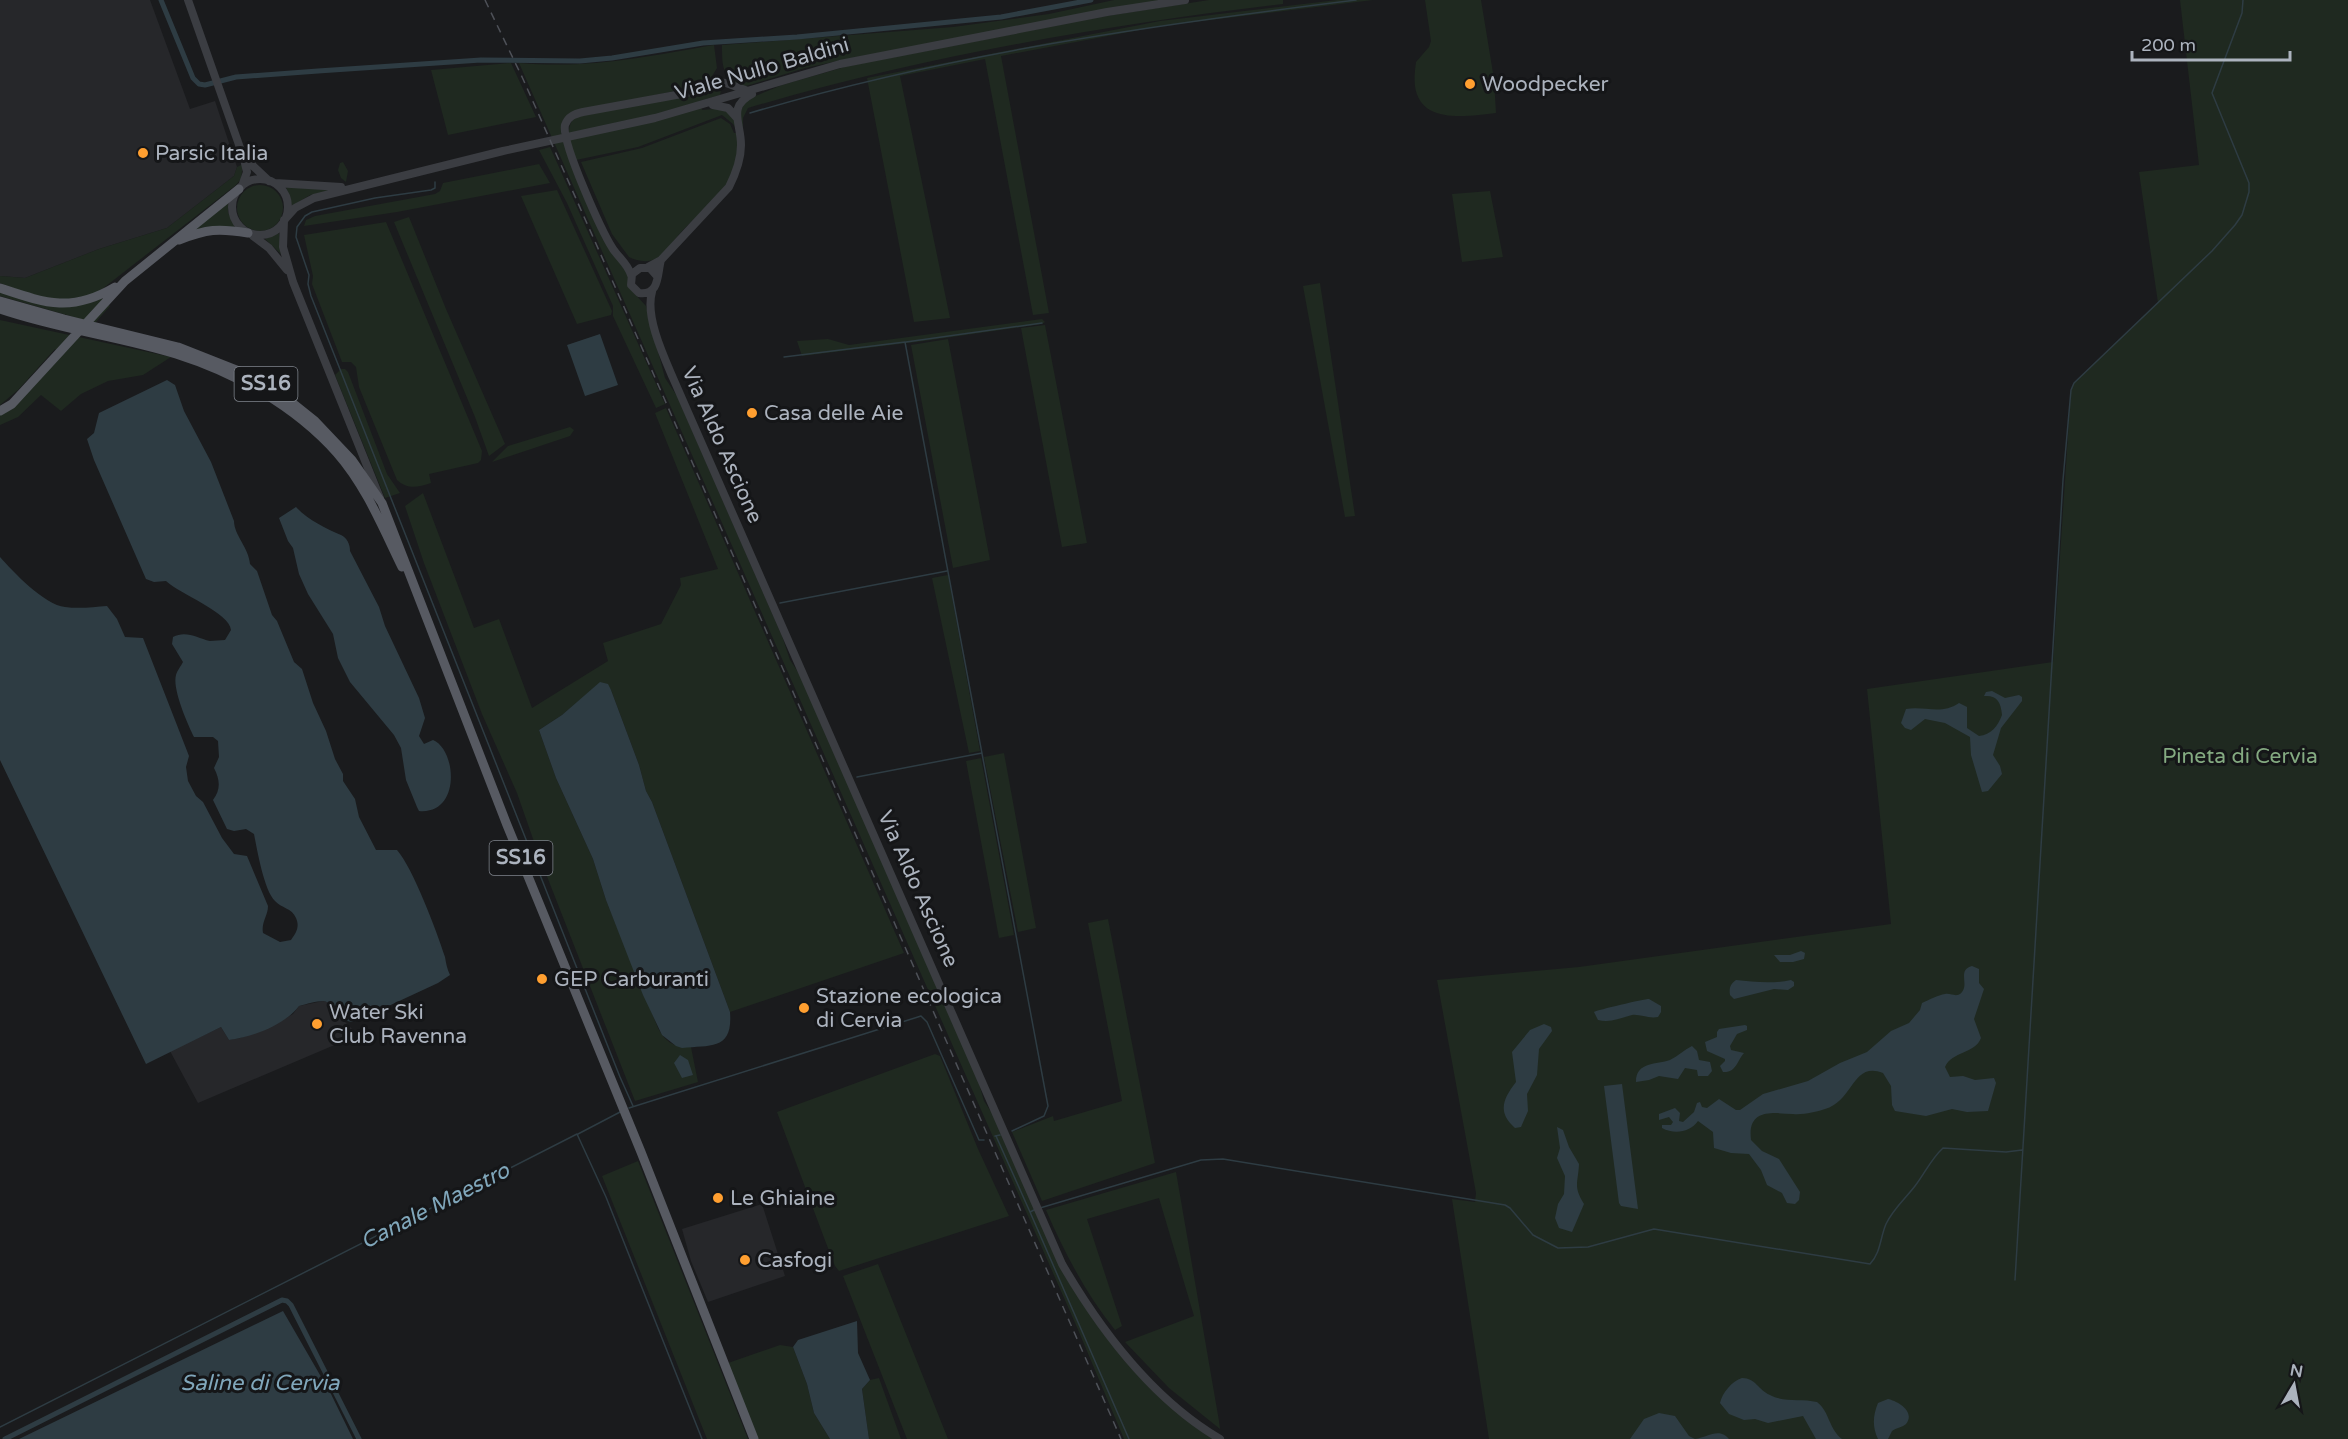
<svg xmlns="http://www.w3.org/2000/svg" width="2348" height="1439" viewBox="0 0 2348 1439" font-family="'Varela Round',sans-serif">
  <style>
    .built { fill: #26272a }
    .green { fill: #1f2920 }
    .water { fill: #2e3c43 }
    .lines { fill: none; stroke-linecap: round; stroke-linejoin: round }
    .stream { stroke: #2e3c43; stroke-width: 1.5 }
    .canal { stroke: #2e3c43; stroke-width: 5 }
    .tertiary { stroke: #3b3d42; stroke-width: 8 }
    .primary { stroke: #575a62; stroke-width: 9 }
    .rail { stroke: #4e5158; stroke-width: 1.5; stroke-dasharray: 8 6; stroke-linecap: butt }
    .poi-dot { fill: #ff9f30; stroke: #151618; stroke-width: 2 }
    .labels { text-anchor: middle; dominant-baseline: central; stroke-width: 6; stroke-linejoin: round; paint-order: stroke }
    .shield { fill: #151618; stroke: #7f848c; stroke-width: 1.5 }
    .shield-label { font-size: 20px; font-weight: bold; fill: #acb3be }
    .street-label { font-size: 21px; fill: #acb3be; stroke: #151618 }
    .poi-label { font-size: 21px; fill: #acb3be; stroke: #151618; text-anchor: start }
    .park-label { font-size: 21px; fill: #84aa81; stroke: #151618 }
    .water-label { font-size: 22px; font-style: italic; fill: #80a7bb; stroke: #151618 }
  </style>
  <rect width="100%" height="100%" fill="#1a1b1d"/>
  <path class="built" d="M0 0H150L190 109 215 101 237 167 234 176 167 228 99 249 25 278 0 276Z
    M323 1001 328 1002 336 1013 358 1035 198 1103 170 1051 221 1027 229 1040 240 1038 275 1024 293 1014 299 1006Z
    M762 1204 785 1276 708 1302 691 1261 682 1229Z"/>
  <path class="green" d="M1114 0H1168L852 58 805 68 743 87C722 77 722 67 722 45L953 27 1049 14Z
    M1209 0H1283V4C1105 25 920 57 748 108L743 118V130L739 112 748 99 782 85 848 66 1100 17Z
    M1337 0H1373L1161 26 1001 56 1049 313 1033 315 985 59 900 76 950 318 914 322 867 78 1160 21Z
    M1425 0H1481L1494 79 1496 113C1468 116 1420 125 1415 86 1414 78 1415 70 1416 62L1429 47 1431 41Z
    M2180 0H2348V1439H1489L1452 1199 1475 1202 1476 1193 1437 980 1579 967 1891 924 1867 689 2053 662 2071 390 2074 383 2158 303 2139 172 2199 165Z
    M714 45 717 68 709 81 690 88 581 110 562 125 561 134 574 170 625 266 634 293 646 306 665 378 677 396 782 636 790 660 800 675 978 1080 984 1101 995 1118 1049 1242 1097 1325 1194 1426 1213 1439H1124L1076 1325 519 63C590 69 644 57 714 45Z
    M511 63 536 117 448 135 431 70Z
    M717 86 721 90 720 95 700 101 702 110 725 108 734 119 737 130 733 124 722 115 638 147 576 160C572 145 563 130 575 117L694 94Z
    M721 118 730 124 734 133H737C739 149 736 168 728 182 717 201 698 214 684 229 675 238 666 254 655 259 647 263 637 261 629 257L612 234 581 162 642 148Z
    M550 147 665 404 656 408 613 316V306L567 203 539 150Z
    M343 162 348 171 346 182 341 178 338 170 340 163Z
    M243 164 241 179 236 185 97 293 110 306 95 323 0 296V291H21L0 283V276L25 278 99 249 167 228 234 176 237 167Z
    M539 164 550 183 397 212 304 226 306 220 315 216 435 194 440 191 443 183Z
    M237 208a23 23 0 1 1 46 0a23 23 0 1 1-46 0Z
    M286 187 329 189V191L310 195 292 206Z
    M557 190 612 311 611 315 577 324 521 196Z
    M1490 191 1503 257 1462 262 1452 194Z
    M229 198 228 212 235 227 184 235Z
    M409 217 446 309 505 444 489 456 475 417 394 222Z
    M386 222 482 451 481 460 478 463 429 474 431 483C418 487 408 490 397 480L359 387 356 367 351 362H342L312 284 313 276 304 235Z
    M279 233 281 254 265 239Z
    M1320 283 1355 516 1345 517 1303 286Z
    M1042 319 1045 322 1042 324 924 341 802 356 797 341 828 339 849 345Z
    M0 320 171 357 143 375 108 381 81 394 61 411 41 395 18 417 0 425V414L62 355 55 349 18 390 0 405Z
    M1045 325 1087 543 1062 547 1021 328Z
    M948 339 990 560 953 568 911 345Z
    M341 369H345L348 372 387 474 400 493 385 498 335 375Z
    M666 408 904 953 730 1012 652 802 646 791 639 765 611 690 600 683 562 715 539 730 556 778 593 859 606 900 658 1028C665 1042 675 1048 691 1047L698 1082 635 1101 539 856 517 793 482 714 424 563 405 506 423 493 474 628 499 619 532 708 608 661 603 643 661 624 681 585 680 578 718 569 655 413Z
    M570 427 574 430 570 436 492 462 508 446Z
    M948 575 980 751 969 753 932 578Z
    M1004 753 1036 928 1018 932 984 757Z
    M981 758 1014 935 999 938 966 761Z
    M1108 919 1155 1163 1042 1201 1012 1132 1053 1116 1054 1121 1122 1101 1088 923Z
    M935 1054 940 1056 978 1149 1009 1216 839 1271 835 1266 826 1243 777 1112Z
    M638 1161 748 1439H707L602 1176Z
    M1176 1172 1219 1421 1220 1429 1169 1388 1125 1342 1194 1316 1159 1198 1087 1219 1122 1326 1115 1330C1086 1294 1064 1252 1046 1210Z
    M878 1264 948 1439H907L843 1276Z
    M780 1345 793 1347 807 1384 814 1413 830 1439H758L728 1363Z
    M879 1378 901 1439H869L862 1389 870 1380Z"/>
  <path class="water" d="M600 334 618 385 585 396 567 345Z
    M167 380 175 385 184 411 211 462 234 521C234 535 249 548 250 564L257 571 272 615 277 621 294 662 302 669 313 703 326 731 335 759 343 774V781L355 799 359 817 376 850H397C413 868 437 932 445 957 446 963 447 969 450 975L438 983 354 1022C336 1022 334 1001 323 1001 317 1001 306 1004 299 1006 285 1025 252 1037 229 1040L221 1027 146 1064 0 760V557C13 572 45 605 65 607 79 609 94 607 107 606L117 619 125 637 143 638 189 756 186 767 188 781 196 796 203 802 222 838 234 854 247 856 268 906C268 916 261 922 263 933L280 942 291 940C296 933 300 927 296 918 292 908 281 908 275 901 264 891 257 849 254 834L246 829 234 831 227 829 213 800C221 789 220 780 214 768L219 757 218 741 213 737H194C188 725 172 689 176 675 177 671 181 666 183 662L172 644 173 637C186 630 197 638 210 641 215 641 220 640 225 640L231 630C230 613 180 594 166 581L154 582 146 579 94 460 87 439 94 433 99 413Z
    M296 507C308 520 325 528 341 535 347 538 350 544 350 551L379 607 385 626 419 698 425 718 419 736 424 744 433 740C457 750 461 815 419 811L417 807 406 780 401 748 394 735 350 682 338 658 333 634 308 594 299 574 293 548 288 541 279 518Z
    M600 682 608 684 611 690 639 765 646 791 652 802 730 1012C733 1050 712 1045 682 1048L676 1046 662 1035 643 995 606 900 593 859 556 778 539 730 562 715Z
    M1992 691 2005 698 2019 695 2022 697V701L2001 728 1993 755 2000 766 2002 774 1988 791 1982 792 1971 755 1970 737 1945 723 1925 719 1911 730 1905 728 1901 723 1906 709C1925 706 1942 715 1959 703L1967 707V728L1979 736C1991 735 1998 726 2002 715 2001 702 1997 695 1984 696L1986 692Z
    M1801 951 1805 953 1804 959 1793 962H1780L1774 955H1790Z
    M1972 966 1979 969V983L1984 989 1974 1019 1981 1038C1975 1054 1952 1051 1945 1067L1950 1077 1963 1076 1975 1080 1994 1078 1996 1083 1988 1111 1967 1112 1952 1109 1926 1116 1895 1111 1892 1105 1891 1086 1883 1073C1852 1061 1854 1101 1825 1109 1816 1112 1803 1115 1793 1114 1773 1113 1747 1108 1751 1140L1762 1151 1779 1159 1800 1192 1799 1200 1795 1204 1787 1203 1782 1193 1767 1185 1761 1170 1749 1154 1731 1153 1714 1148 1713 1132 1698 1121C1690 1132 1675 1135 1662 1128V1125H1671L1673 1122 1669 1117 1659 1120V1114L1675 1108 1680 1113 1679 1121 1683 1122 1694 1112 1697 1103 1700 1102 1702 1107 1707 1108 1719 1099 1736 1110H1740L1763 1094 1808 1081 1840 1063 1867 1052 1891 1031 1909 1023 1920 1010 1922 1003C1929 1000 1938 995 1945 994 1951 993 1955 997 1960 994 1971 986 1956 970 1972 966Z
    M1736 980C1753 982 1774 984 1791 980L1794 982V986L1788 990 1774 989 1734 999 1730 995C1729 989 1730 984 1736 980Z
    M1649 999 1661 1006V1012L1658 1017C1649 1019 1640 1014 1632 1015 1620 1018 1611 1023 1598 1020L1594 1012C1597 1010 1644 999 1649 999Z
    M1544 1024 1551 1027 1552 1031 1539 1049 1537 1075 1527 1094 1528 1111 1521 1127 1515 1128C1497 1112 1503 1099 1516 1082L1512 1052 1530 1030Z
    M1745 1025 1747 1026V1030L1737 1034 1730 1046 1731 1050 1744 1053C1737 1061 1736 1073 1723 1072L1720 1066 1725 1061V1059L1707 1051 1705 1042 1717 1037V1032L1719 1029Z
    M1692 1046 1697 1051 1699 1060 1710 1062 1712 1071 1708 1076H1698L1697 1070 1685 1068 1678 1079 1659 1076 1649 1080 1636 1082C1636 1061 1657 1065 1670 1060 1678 1056 1684 1050 1692 1046Z
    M680 1055 688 1060 693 1075 682 1078 674 1063Z
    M1622 1084 1638 1209 1621 1206 1619 1203 1604 1086Z
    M1557 1127 1563 1130 1569 1147 1579 1164C1578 1184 1573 1186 1584 1204L1572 1232 1559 1228 1555 1218 1558 1204 1564 1194 1565 1176 1557 1158 1560 1148Z
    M283 1311 331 1394 353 1439H19Z
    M857 1321 858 1353 870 1380 862 1389 869 1439H830L814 1413 807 1384 793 1347 798 1340Z
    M1742 1378C1756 1378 1758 1390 1770 1395 1785 1403 1801 1398 1817 1402 1830 1412 1828 1428 1842 1439H1816L1803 1416 1768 1423 1755 1419 1744 1420 1729 1414 1720 1403C1722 1393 1732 1381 1742 1378Z
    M1888 1399C1897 1401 1916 1411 1906 1424 1903 1427 1896 1428 1892 1431L1888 1439H1878C1872 1427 1873 1415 1878 1403Z
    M1659 1413 1675 1416 1689 1436 1695 1439C1708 1437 1719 1427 1729 1439H1630L1644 1419Z"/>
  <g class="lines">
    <path class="stream" d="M750 113C948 54 1152 25 1356 0
      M435 182V188L431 190 375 198 312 212 305 216 297 227 296 237 309 275 308 284 311 296 620 1077 633 1106
      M906 342 1042 323
      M784 357 905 342 1048 1106 1044 1116 1012 1131
      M780 603 947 571
      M857 777 982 753
      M629 1108 921 1016 927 1022 979 1140H984
      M578 1134 622 1111
      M995 1136 1000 1135
      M996 1136 1030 1212 1036 1209
      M1040 1208 1201 1160 1223 1159 1505 1205 1510 1208 1533 1235 1558 1248 1588 1247 1654 1229 1870 1264C1881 1252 1880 1238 1886 1224 1893 1209 1905 1199 1915 1186 1925 1173 1931 1159 1943 1148L2006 1152 2022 1150
      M1030 1212 1129 1439
      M2015 1280 2063 480 2071 390 2074 383 2212 251 2235 225 2242 215 2249 192V183L2212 93 2242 13 2243 0
      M0 1427 577 1134 606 1197 702 1439"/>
    <path class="canal" d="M161 0 193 78 199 84 205 85 236 77 318 71 481 60 580 61 612 58 703 43 797 37 1001 17 1091 0
      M5 1439 282 1300 287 1301 291 1305 359 1439"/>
    <path class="tertiary" d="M188 0 244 159 247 172 242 186
      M713 105 728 108 737 118
      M246 151 253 166 269 181
      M232 207a28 28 0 1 1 56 0a28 28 0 1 1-56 0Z
      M275 183 341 187
      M286 218 295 208 314 198 503 151 655 118 840 64 1107 12 1185 0
      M284 220 283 247 293 282 380 498
      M253 236 269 248 287 270
      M648 267 661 260 729 187C736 173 741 160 741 145 741 122 727 107 752 94
      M631 275C628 264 619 258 613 249 602 232 561 142 565 125 568 116 575 114 583 112L687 93 716 82 726 83 748 91
      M657 276 650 268H640L632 274 631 285 639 293C660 296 657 274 661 260
      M652 292C645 316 663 355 673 378L1062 1264C1101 1331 1152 1399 1220 1439"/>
    <path class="primary" d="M179 240C207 229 218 228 248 233
      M0 288C45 303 71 313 115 287
      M0 301 64 319 178 347 254 377 275 389 315 421 352 460 382 503 507 825 641 1152 754 1439
      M0 309C58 329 118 336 176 354 236 373 295 406 337 453 366 486 383 528 402 567
      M0 411 12 404 125 281 239 189"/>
    <path class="rail" d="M485 0 523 79 624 307 1121 1439"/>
  </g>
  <g class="poi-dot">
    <circle cx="1470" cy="84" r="6"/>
    <circle cx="143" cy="153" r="6"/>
    <circle cx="752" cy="413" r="6"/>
    <circle cx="542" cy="979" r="6"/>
    <circle cx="804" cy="1008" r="6"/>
    <circle cx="317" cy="1024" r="6"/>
    <circle cx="718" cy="1198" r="6"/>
    <circle cx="745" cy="1260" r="6"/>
  </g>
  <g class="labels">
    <g class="shield">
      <rect x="234.5" y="367" width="63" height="34" rx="4.5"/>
      <rect x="489.5" y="841" width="63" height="34" rx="4.5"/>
    </g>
    <g class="shield-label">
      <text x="266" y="384">SS16</text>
      <text x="521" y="858">SS16</text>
    </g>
    <g class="street-label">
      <text transform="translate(762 69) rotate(-16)">Viale Nullo Baldini</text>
      <text transform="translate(722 445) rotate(66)">Via Aldo Ascione</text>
      <text transform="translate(918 889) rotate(66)">Via Aldo Ascione</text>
    </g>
    <g class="poi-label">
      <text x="1482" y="84">Woodpecker</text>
      <text x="155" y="153">Parsic Italia</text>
      <text x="764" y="413">Casa delle Aie</text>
      <text x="554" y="979">GEP Carburanti</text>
      <text x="816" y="996">Stazione ecologica<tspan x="816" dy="24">di Cervia</tspan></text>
      <text x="329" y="1012">Water Ski<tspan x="329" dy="24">Club Ravenna</tspan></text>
      <text x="730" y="1198">Le Ghiaine</text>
      <text x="757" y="1260">Casfogi</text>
    </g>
    <g class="park-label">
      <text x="2240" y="756">Pineta di Cervia</text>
    </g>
    <g class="water-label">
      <text transform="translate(435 1206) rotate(-27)">Canale Maestro</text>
      <text x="260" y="1383">Saline di Cervia</text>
    </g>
  </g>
  <g transform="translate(2294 1385) rotate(10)" stroke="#151618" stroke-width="4.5" paint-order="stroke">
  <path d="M0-4.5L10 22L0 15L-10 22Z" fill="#acb3be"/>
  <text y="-9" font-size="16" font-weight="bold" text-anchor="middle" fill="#acb3be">N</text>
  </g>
  <path d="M2132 51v9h158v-9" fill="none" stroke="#acb3be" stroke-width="3"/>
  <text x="2141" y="51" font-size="18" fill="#acb3be" stroke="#151618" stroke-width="4.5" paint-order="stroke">200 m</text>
</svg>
